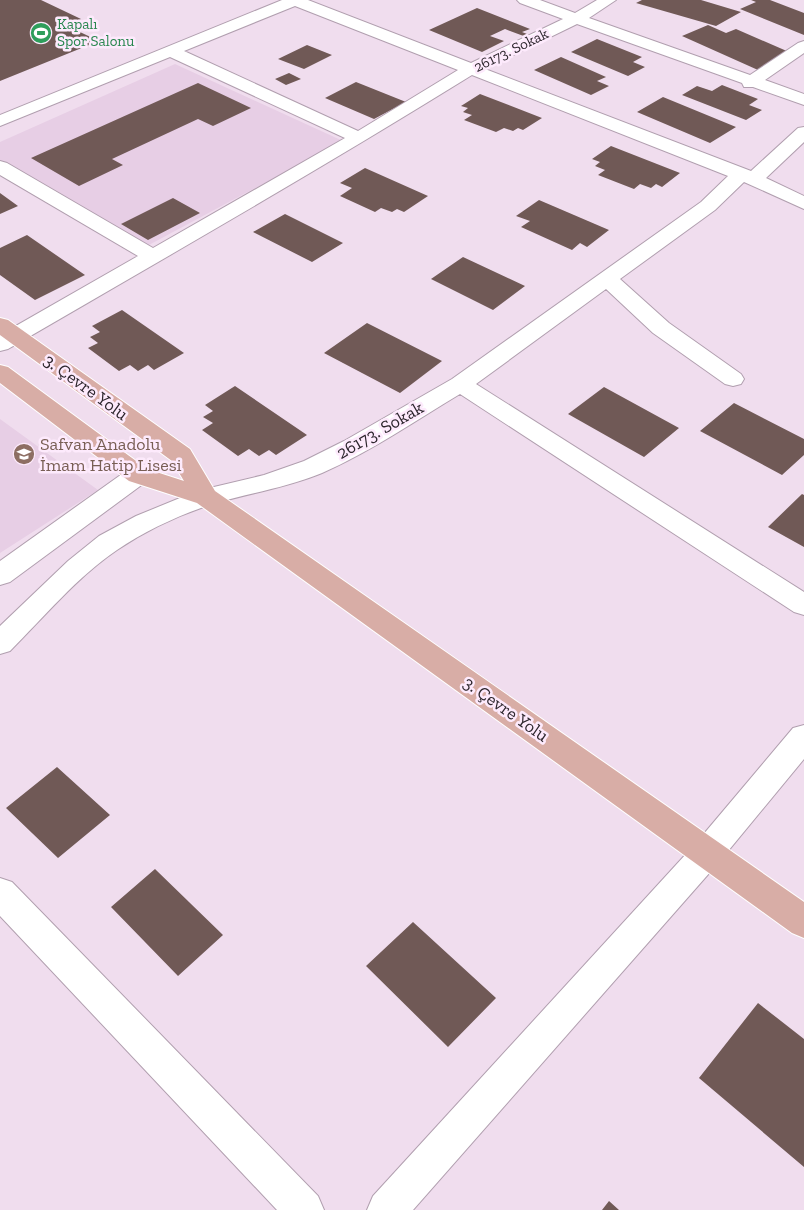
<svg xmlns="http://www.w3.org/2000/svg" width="804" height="1210" viewBox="0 0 804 1210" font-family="'Zilla Slab',serif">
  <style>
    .built { fill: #e7cee5 }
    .building { fill: #705956 }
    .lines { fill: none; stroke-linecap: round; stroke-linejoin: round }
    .minor-casing { stroke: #b19faf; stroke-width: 2 }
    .major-casing { stroke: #fff; stroke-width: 2 }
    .minor { fill: #fff; fill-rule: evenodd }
    .major { fill: #d8ada6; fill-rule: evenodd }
    .labels { text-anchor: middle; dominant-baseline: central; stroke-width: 5; stroke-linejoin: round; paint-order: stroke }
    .far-leisure-label { font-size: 15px; fill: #27864d; stroke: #fdeafc; text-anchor: start }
    .far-street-label { font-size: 15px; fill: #2d262d; stroke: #fdeafc }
    .street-label { font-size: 18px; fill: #2d262d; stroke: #fdeafc }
    .education-label { font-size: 18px; fill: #785e54; stroke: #fdeafc; text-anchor: start }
  </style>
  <rect width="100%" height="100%" fill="#f0ddee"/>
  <path class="built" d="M175 64 343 141 147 246 0 161V142Z
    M0 419 98 490 0 553Z"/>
  <path class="building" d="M0 0H41L81 19 65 25 99 41 0 81Z
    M642 0H701L741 12 716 26 636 3Z
    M751 0H770L804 13V35L740 9 756 2Z
    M477 8 530 29 522 32 532 36 529 38 505 29 490 36 504 41 482 52 429 30Z
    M708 25 726 33 736 29 789 52 758 70 682 36Z
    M597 39 642 57 633 62 645 67 628 76 571 52Z
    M307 45 332 55 304 69 278 59Z
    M561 57 606 77 597 81 609 86 591 95 534 70Z
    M289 73 301 79 286 85 275 79Z
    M356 82 406 102 374 119 325 98Z
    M198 83 251 108 213 126 198 119 112 159 123 165 79 186 31 158Z
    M722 85 758 99 749 105 762 110 746 120 682 95 697 86 712 91Z
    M480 94 542 118 523 130 518 128 513 131 504 128 496 132 464 120 472 115 463 112 468 108 461 106Z
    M663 97 736 127 710 143 637 112Z
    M611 146 680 173 662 187 656 184 651 188 640 184 634 189 598 175 605 170 595 166 600 162 592 159Z
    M365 168 428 196 404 212 397 209 392 212 381 208 375 212 340 196 352 188 340 183Z
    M0 193 18 206 0 214Z
    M173 198 200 213 148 240 121 224Z
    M539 200 609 230 587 247 580 243 572 250 521 227 530 221 516 216Z
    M285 214 343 243 312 262 253 232Z
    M27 235 85 275 35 300 0 275V248Z
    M463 257 525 286 493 310 431 279Z
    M122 310 184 353 154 370 148 365 138 371 130 365 119 371 88 348 98 343 90 337 100 332 92 326Z
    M367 323 442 361 400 393 324 353Z
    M235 386 307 435 276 455 269 450 259 456 249 449 238 456 202 430 213 423 203 417 213 411 205 405Z
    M604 387 679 428 644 457 568 414Z
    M734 403 804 439V455L782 475 700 431Z
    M802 494 804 495V547L768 527Z
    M57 767 110 815 58 858 6 808Z
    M155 869 223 935 178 976 111 907Z
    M413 922 496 998 448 1047 366 966Z
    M758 1003 804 1039V1167L699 1078Z
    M609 1201 619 1210H602Z"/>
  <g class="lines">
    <g class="minor-casing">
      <path id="minor" d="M282 0H308L471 63 563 19 520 3 517 0H540L575 13 597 0H616L589 18 750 75 798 43 804 41V53L765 80 804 94V105L753 87H744L742 83 577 24 485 69 751 171 798 128 804 127V142L766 178 804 196V209L744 182 715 210 620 279 669 323 741 374 744 379 741 384 733 386 725 384 653 333 606 289 476 384 804 592V615L794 612 460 394C415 421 370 452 322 473 286 488 249 493 213 504 181 514 145 531 117 550 77 577 44 617 10 651L0 654V626L68 561 99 536 136 516 197 491 264 475 304 461 344 441 452 379 701 202 728 176 472 75C319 170 163 259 8 349L0 351V335L138 256 0 175V161L7 163 153 248 345 138 170 57 0 126V115ZM295 6 458 70 358 131 184 51Z
        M138 467 147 469 150 475 147 481 10 582 0 585V561L129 469Z
        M804 725V759L719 862 413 1210H367L373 1196 697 842 793 728Z
        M0 878 12 882 318 1196 324 1210H277L0 916Z"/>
    </g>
    <g class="major-casing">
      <path id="major" d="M0 318 8 320 190 449 215 491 804 902V938L792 933 197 503 129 481 0 383V365L8 367 147 469 184 481 172 461 0 335Z"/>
    </g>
    <use href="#minor" class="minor"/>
    <use href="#major" class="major"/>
  </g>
  <defs>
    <g id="stadium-disc" transform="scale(1.125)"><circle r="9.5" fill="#2e9e5b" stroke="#fdeafc"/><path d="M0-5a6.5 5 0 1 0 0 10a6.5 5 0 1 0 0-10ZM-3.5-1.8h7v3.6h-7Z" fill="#fff"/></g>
    <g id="school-disc" transform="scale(1.125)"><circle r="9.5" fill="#8d6e63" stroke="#fdeafc"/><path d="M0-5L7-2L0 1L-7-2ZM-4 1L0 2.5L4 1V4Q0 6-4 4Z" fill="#fff"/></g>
  </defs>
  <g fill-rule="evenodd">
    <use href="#stadium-disc" x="41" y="33"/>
    <use href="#school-disc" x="24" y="454"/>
  </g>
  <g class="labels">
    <g class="far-leisure-label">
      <text x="57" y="24">Kapalı<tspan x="57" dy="17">Spor Salonu</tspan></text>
    </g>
    <g class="far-street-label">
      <text transform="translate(511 50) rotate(-26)">26173. Sokak</text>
    </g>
    <g class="street-label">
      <text transform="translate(86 387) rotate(36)">3. Çevre Yolu</text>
      <text transform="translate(380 430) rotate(-30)">26173. Sokak</text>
      <text transform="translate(506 709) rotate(35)">3. Çevre Yolu</text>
    </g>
    <g class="education-label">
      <text x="40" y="444">Safvan Anadolu<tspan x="40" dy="21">İmam Hatip Lisesi</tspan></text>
    </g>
  </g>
</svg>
